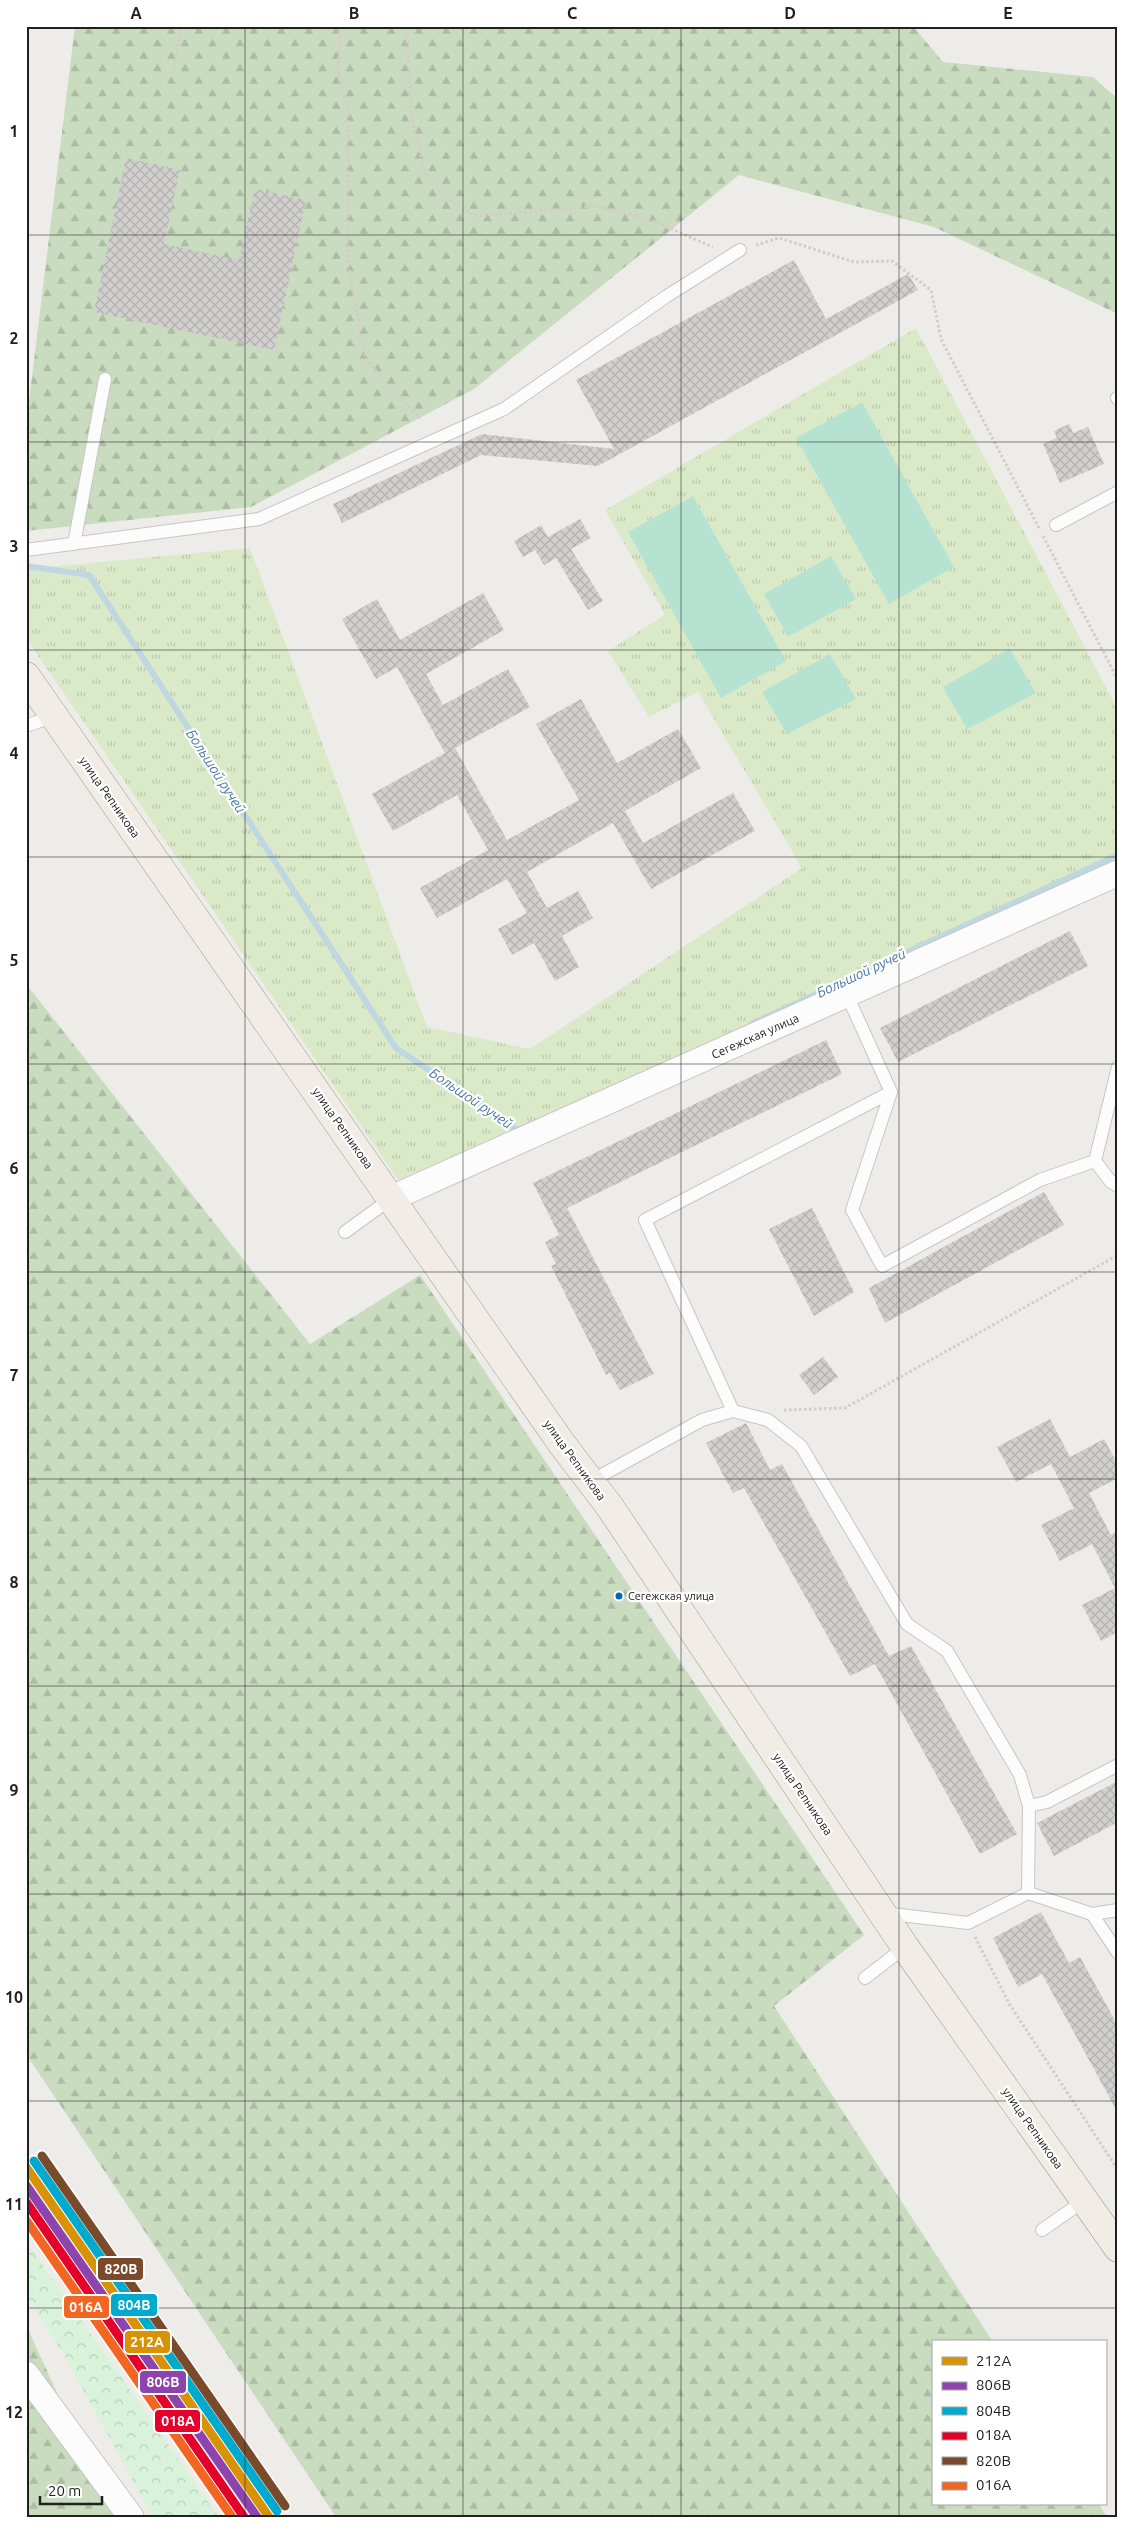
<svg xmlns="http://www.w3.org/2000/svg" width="1144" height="2543" viewBox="0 0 1144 2543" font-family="Ubuntu,sans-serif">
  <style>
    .grass { fill: url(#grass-tufts) }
    .forest { fill: url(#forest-firs) }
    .park { fill: url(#park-crowns) }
    .pitch { fill: #b6e3d1 }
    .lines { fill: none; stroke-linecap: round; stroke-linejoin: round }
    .stream { stroke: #bed7e0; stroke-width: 6 }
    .building { fill: url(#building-cross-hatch) }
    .service-casing { stroke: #c7c6c5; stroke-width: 14 }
    .minor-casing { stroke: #c7c6c5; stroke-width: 27 }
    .primary-casing { stroke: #a49b86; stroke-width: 29 }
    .path { stroke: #d7cac8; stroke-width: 3; stroke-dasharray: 2.5 2.5; stroke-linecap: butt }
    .service { stroke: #fcfcfc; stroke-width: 12 }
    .minor { stroke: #fcfcfc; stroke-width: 25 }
    .primary { stroke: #f1ede6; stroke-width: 28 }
    .rail-1-casing { stroke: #fff; stroke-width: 12 }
    .rail-2-casing { stroke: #fff; stroke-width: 12 }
    .rail-3-casing { stroke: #fff; stroke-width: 12 }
    .rail-4-casing { stroke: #fff; stroke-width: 12 }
    .rail-5-casing { stroke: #fff; stroke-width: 12 }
    .rail-6-casing { stroke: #fff; stroke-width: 12 }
    .rail-1 { stroke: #d79205; stroke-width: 9 }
    .rail-2 { stroke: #8e44ad; stroke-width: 9 }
    .rail-3 { stroke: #00a9ce; stroke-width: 9 }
    .rail-4 { stroke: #e4002b; stroke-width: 9 }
    .rail-5 { stroke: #7a4b2a; stroke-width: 9 }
    .rail-6 { stroke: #f26522; stroke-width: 9 }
    .grid { fill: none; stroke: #202020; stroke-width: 1; stroke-opacity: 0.55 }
    .bus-dot { fill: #0065bd; stroke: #fff; stroke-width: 2 }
    .labels { text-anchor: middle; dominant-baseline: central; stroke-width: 4.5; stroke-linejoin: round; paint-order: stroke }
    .bus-label { font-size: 11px; fill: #202020; stroke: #fff; text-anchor: start }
    .street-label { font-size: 12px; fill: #202020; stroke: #fff }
    .water-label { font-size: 14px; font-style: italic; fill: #4c76a4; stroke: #fff }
    .line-badge { stroke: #fff; stroke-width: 2 }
    .badge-label { font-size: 14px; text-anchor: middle; font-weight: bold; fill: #fff }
    .neatline { fill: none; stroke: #202020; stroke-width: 2 }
    .grid-label { font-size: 16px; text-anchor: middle; font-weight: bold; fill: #202020 }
  </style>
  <defs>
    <pattern id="grass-tufts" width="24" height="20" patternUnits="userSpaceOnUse" patternTransform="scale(1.25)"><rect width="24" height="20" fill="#daeac9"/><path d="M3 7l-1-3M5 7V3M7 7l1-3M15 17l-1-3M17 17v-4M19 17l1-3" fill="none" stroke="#bbc8ac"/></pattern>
    <pattern id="forest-firs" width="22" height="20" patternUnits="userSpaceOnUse" patternTransform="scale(1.25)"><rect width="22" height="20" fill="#c9dcbf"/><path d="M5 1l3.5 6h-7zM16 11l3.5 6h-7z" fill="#acbca4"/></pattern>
    <pattern id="park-crowns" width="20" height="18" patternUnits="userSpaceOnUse" patternTransform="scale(1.25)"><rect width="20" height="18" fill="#d8f3d9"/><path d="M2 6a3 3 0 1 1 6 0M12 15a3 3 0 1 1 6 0" fill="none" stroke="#b9d0ba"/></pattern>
    <pattern id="building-cross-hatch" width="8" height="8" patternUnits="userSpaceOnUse" patternTransform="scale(1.25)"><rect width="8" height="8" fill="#d2d0ce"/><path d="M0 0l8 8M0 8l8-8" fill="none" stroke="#b4b2b1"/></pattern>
  </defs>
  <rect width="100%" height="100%" fill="#eeece9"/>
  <path class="grass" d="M916 328 1118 710V855L401 1184 26 638V569L250 548 427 1027 530 1049 802 868 698 692 649 717 608 651 665 615 605 510Z"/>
  <path class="forest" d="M75 26H913L943 62 1093 77 1118 99V314L934 227 739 175 474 389 251 507 26 531V426Z
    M26 984 310 1344 420 1275 864 1935 774 2006 993 2342H933V2504H1099L1107 2517H336L26 2054Z
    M26 2325 114 2517H26Z"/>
  <path class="park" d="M26 2241 219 2517H153L64 2355 26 2295Z"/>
  <path class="pitch" d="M862 402 954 567 889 604 796 438Z
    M693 496 786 661 721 698 628 532Z
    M831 556 856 599 788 637 764 594Z
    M1010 649 1036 693 967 729 943 687Z
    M830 654 856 699 787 734 762 692Z"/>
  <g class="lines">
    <path class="stream" d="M26 566 89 575 396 1048 519 1131 522 1129
      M751 1024 1118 855"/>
  </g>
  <path class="building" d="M126 158 180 170 164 244 239 260 255 189 306 200 274 350 94 312Z
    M794 260 826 319 908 274 918 290 598 466 481 455 342 523 333 504 482 434 614 449 576 380Z
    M1069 424 1073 433 1088 427 1104 464 1060 483 1043 444 1057 438 1054 431Z
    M580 519 591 538 571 549 603 601 588 610 556 558 544 565 535 550 523 557 514 541 541 525 548 537Z
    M483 593 504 630 426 674 443 705 508 669 530 707 455 748 507 840 579 800 536 724 581 699 617 763 678 729 701 768 625 811 643 843 733 793 755 831 651 889 613 823 527 872 547 908 578 891 593 918 562 936 579 967 555 981 534 943 512 955 498 929 527 913 507 879 437 918 420 888 488 850 457 795 393 831 372 794 445 753 397 667 376 679 342 619 377 599 400 640Z
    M1070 931 1088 966 898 1062 880 1028Z
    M826 1040 842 1074 567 1208 654 1374 620 1390 610 1373 606 1375 551 1266 556 1264 545 1242 559 1235 533 1183Z
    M1044 1192 1064 1225 885 1323 869 1288Z
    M812 1208 854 1292 814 1316 769 1229Z
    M823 1357 838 1377 814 1395 799 1375Z
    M1050 1419 1070 1457 1104 1439 1118 1465V1478L1089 1493 1111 1535 1118 1531V1632L1101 1641 1082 1605 1115 1588 1092 1544 1060 1561 1041 1525 1074 1508 1051 1464 1016 1482 997 1447Z
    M746 1423 770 1470 782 1464 889 1656 911 1646 1017 1834 980 1854 875 1664 850 1676 744 1488 733 1493 706 1443Z
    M1118 1781V1822L1054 1856 1037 1823Z
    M1041 1912 1069 1963 1080 1957 1118 2026V2113L1042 1974 1018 1987 993 1938Z"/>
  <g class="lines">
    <g class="service-casing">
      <path id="service" d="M1117 398 1118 399
        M1056 525 1118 492
        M74 544 105 379
        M26 550 259 519 504 409 667 296 740 250
        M26 726 54 716
        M1118 1067 1095 1161 1111 1182 1118 1186
        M891 1092 852 1210 882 1266 1040 1180 1095 1161
        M345 1232 392 1198
        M733 1411 645 1220 891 1092 847 995
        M591 1481 702 1420 733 1411 768 1420 801 1446 907 1624 947 1651 1020 1775 1029 1806 1028 1893
        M1029 1806 1047 1802 1118 1765
        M883 1913 968 1923 1028 1893 1092 1914 1118 1910
        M1092 1914 1118 1953
        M865 1978 905 1947
        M1042 2230 1085 2200"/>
    </g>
    <g class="minor-casing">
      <path id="minor" d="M392 1198 1118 873
        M26 2374 131 2517"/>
    </g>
    <g class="primary-casing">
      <path id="primary" d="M26 676 562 1444 610 1507 905 1947 1118 2248"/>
    </g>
    <path class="path" d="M340 26 338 71 348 110V263L366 360 420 418
      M406 26 412 120 425 173 447 198 475 216 597 206 651 220 713 247
      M173 71 181 26
      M756 245 779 238 854 262 892 261 931 290 941 339 1039 528
      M1043 536 1118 680
      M784 1410 845 1408 1118 1255
      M975 1937 1010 2005 1118 2170"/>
    <use href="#service" class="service"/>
    <use href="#minor" class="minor"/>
    <use href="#primary" class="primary"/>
    <g class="rail-1-casing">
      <path id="rail-1" d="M26 2167 269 2517"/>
    </g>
    <g class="rail-2-casing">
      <path id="rail-2" d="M26 2185 257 2517"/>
    </g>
    <g class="rail-3-casing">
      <path id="rail-3" d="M34 2161 277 2511"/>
    </g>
    <g class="rail-4-casing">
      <path id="rail-4" d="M26 2202 244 2517"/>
    </g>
    <g class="rail-5-casing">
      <path id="rail-5" d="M42 2156 285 2506"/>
    </g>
    <g class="rail-6-casing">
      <path id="rail-6" d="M26 2220 232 2517"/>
    </g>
    <use href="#rail-1" class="rail-1"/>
    <use href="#rail-2" class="rail-2"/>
    <use href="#rail-3" class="rail-3"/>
    <use href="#rail-4" class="rail-4"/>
    <use href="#rail-5" class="rail-5"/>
    <use href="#rail-6" class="rail-6"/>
  </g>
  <path class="grid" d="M245 26V2517M463 26V2517M681 26V2517M899 26V2517M26 235H1118M26 442H1118M26 650H1118M26 857H1118M26 1064H1118M26 1272H1118M26 1479H1118M26 1686H1118M26 1894H1118M26 2101H1118M26 2308H1118"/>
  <circle class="bus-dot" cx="619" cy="1596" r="4.5"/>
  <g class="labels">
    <g class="bus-label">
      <text x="628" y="1596">Сегежская улица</text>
    </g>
    <g class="street-label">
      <text transform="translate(110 797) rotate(55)">улица Репникова</text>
      <text transform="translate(755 1036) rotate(-24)">Сегежская улица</text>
      <text transform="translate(343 1128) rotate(55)">улица Репникова</text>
      <text transform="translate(575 1460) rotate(54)">улица Репникова</text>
      <text transform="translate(803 1794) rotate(56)">улица Репникова</text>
      <text transform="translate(1033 2128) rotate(55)">улица Репникова</text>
    </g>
    <g class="water-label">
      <text transform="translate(216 771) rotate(57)">Большой ручей</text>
      <text transform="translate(861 973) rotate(-25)">Большой ручей</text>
      <text transform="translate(471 1098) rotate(34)">Большой ручей</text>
    </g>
  </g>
  <g class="line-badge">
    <rect x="97" y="2257" width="47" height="24" rx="5" fill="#7a4b2a"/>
    <rect x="110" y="2293" width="48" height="24" rx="5" fill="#00a9ce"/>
    <rect x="63" y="2295" width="47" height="24" rx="5" fill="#f26522"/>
    <rect x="124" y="2330" width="47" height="24" rx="5" fill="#d79205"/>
    <rect x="139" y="2370" width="48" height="24" rx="5" fill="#8e44ad"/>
    <rect x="154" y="2409" width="47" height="24" rx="5" fill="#e4002b"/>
  </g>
  <g class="badge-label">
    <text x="121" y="2274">820В</text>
    <text x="134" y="2310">804В</text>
    <text x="86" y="2312">016А</text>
    <text x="147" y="2347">212А</text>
    <text x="163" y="2387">806В</text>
    <text x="178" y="2426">018А</text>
  </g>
  <rect width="1144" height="2543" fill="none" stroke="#ffffff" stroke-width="55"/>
  <rect x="932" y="2340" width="175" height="165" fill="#ffffff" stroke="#a6a6a6"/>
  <rect x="942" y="2357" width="25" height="8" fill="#d79205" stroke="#a6a6a6"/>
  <text x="976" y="2366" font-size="15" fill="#202020">212А</text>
  <rect x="942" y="2382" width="25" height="8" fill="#8e44ad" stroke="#a6a6a6"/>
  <text x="976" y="2390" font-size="15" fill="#202020">806В</text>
  <rect x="942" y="2407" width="25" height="8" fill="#00a9ce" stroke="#a6a6a6"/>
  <text x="976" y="2416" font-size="15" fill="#202020">804В</text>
  <rect x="942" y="2432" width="25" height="8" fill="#e4002b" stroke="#a6a6a6"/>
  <text x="976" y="2440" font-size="15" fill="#202020">018А</text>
  <rect x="942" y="2457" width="25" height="8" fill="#7a4b2a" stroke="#a6a6a6"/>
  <text x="976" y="2466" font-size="15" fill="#202020">820В</text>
  <rect x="942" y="2482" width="25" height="8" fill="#f26522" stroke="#a6a6a6"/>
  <text x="976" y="2490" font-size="15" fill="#202020">016А</text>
  <path d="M40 2496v8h62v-8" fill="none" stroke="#202020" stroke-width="2.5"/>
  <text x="48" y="2496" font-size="15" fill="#202020" stroke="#ffffff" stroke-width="4" paint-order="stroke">20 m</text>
  <rect x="28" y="28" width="1088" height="2488" class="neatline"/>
  <g class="grid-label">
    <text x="136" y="19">A</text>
    <text x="354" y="19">B</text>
    <text x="572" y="19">C</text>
    <text x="790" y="19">D</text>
    <text x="1008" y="19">E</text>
    <text x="14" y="137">1</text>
    <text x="14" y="344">2</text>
    <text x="14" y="552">3</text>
    <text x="14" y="759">4</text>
    <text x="14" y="966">5</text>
    <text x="14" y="1174">6</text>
    <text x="14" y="1381">7</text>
    <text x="14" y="1588">8</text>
    <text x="14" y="1796">9</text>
    <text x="14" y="2003">10</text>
    <text x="14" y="2210">11</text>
    <text x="14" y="2418">12</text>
  </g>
</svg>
